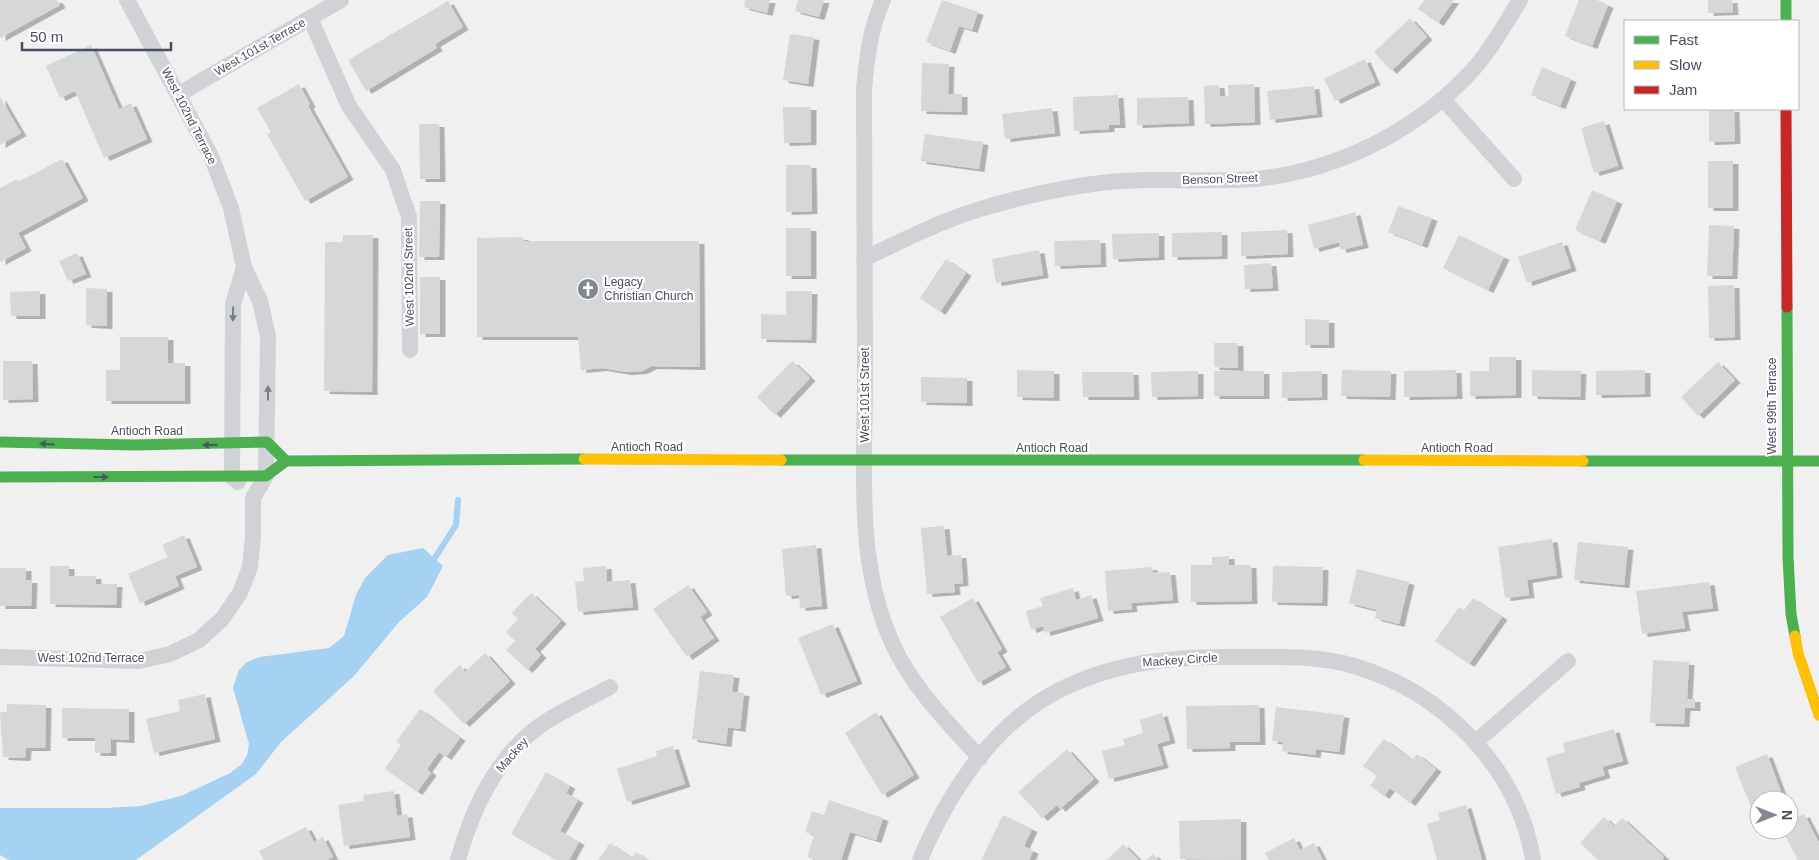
<svg xmlns="http://www.w3.org/2000/svg" width="1819" height="860" viewBox="0 0 1819 860" font-family="Arial,sans-serif">
  <style>
    .water { fill: #a5d1f2 }
    .lines { fill: none; stroke-linecap: round; stroke-linejoin: round }
    .stream { stroke: #a5d1f2; stroke-width: 6 }
    .building { fill: #d6d7d9; filter: url(#shadow) }
    .street { stroke: #d1d2d6; stroke-width: 16 }
    .fast { stroke: #4caf50; stroke-width: 11 }
    .slow { stroke: #ffc107; stroke-width: 11 }
    .jam { stroke: #c62828; stroke-width: 11 }
    .oneway { fill: #777c89 }
    .oneway2 { fill: #47585e }
    .labels { text-anchor: middle; dominant-baseline: central; stroke-width: 4.5; stroke-linejoin: round; paint-order: stroke }
    .street-label { font-size: 12px; fill: #464e5f; stroke: #fff }
    .poi-label { font-size: 12px; fill: #464e5f; stroke: #fff; text-anchor: start }
  </style>
  <defs>
    <filter id="shadow"><feDropShadow dx="5.5" dy="3" stdDeviation="0" flood-color="#0004"/></filter>
  </defs>
  <rect width="100%" height="100%" fill="#f1f0f0"/>
  <path class="water" d="M423 548 443 566 427 597 399 622 354 676 281 742 256 774 136 860H9L0 855V808H106L141 806 181 796 230 773 242 764 247 755 249 744 233 688 239 670 247 662 260 657 329 648 344 636 356 595 365 578 388 555Z"/>
  <g class="lines">
    <path class="stream" d="M431 564 456 525 458 500"/>
  </g>
  <path class="building" d="M0 0H57L60 5 0 38Z
    M745 0H770L767 13 744 7Z
    M798 0H824L819 17 795 11Z
    M942 0 978 12 972 30 959 26 950 51 926 42Z
    M1424 0H1454L1438 23 1418 9Z
    M1579 0H1597L1608 5 1592 46 1565 36Z
    M1708 0H1732L1733 12 1708 13Z
    M448 1 463 27 435 44 437 48 366 91 348 60Z
    M1410 18 1427 37 1391 71 1374 52Z
    M790 34 814 37 808 84 783 80Z
    M91 45 119 109 131 103 147 139 104 158 75 91 60 98 46 66Z
    M1365 59 1375 82 1335 101 1324 79Z
    M922 63 949 64 948 94H962V112L921 111Z
    M1542 67 1571 79 1560 106 1531 95Z
    M299 84 310 104 308 106 348 177 305 201 267 134 271 132 257 108Z
    M1254 84 1255 122 1205 124 1204 86 1219 85 1220 96H1229L1228 85Z
    M1314 86 1317 114 1270 120 1267 91Z
    M1118 95 1120 125H1109V129L1074 131 1073 97Z
    M0 97 21 133 0 145Z
    M1188 97 1189 123 1137 125V98Z
    M783 107H811V142L784 143Z
    M1052 108 1055 133 1005 139 1002 114Z
    M1709 109H1734L1735 141 1709 142Z
    M1604 121 1618 166 1594 173 1581 128Z
    M419 124H439L440 179H420Z
    M925 134 983 142 979 169 921 161Z
    M62 159 83 198 18 233 26 248 0 262V188L17 179 18 182Z
    M1708 161H1733V208H1708Z
    M786 165H811L812 211 786 212Z
    M1592 190 1617 201 1600 241 1575 230Z
    M420 201H440L439 257H419Z
    M1398 206 1432 218 1422 245 1388 232Z
    M1355 212 1363 245 1341 250 1339 242 1314 249 1308 225Z
    M1709 225 1734 226 1732 276H1707Z
    M786 228H811V276H786Z
    M1287 230 1288 254 1241 256V232Z
    M1222 232V256L1172 257V233Z
    M1159 233V257L1113 259 1112 234Z
    M343 235H373L372 392 324 391 325 242H343Z
    M1459 235 1504 257 1488 290 1443 268Z
    M523 237 524 241H699L700 367 652 366 642 371 626 372 602 368 581 370 578 337H477V238Z
    M1100 240 1101 264 1055 266 1054 241Z
    M1562 242 1571 268 1527 283 1518 257Z
    M1039 250 1043 275 996 283 992 259Z
    M77 253 86 274 68 281 59 261Z
    M946 259 966 273 940 312 920 298Z
    M1271 263 1273 288 1245 289 1244 265Z
    M420 277H440V334H420Z
    M1734 285 1735 337 1709 338 1708 286Z
    M86 288 107 289V326L86 325Z
    M40 291V316H11L10 292Z
    M786 291H812L811 340 761 339V314L786 315Z
    M1305 319 1329 320V345H1305Z
    M120 337H168V363H185V401H106V370H120Z
    M1214 343H1238V368L1214 367Z
    M1489 357H1516V395L1470 396V371H1489Z
    M3 361H32L33 399 3 400Z
    M792 361 810 378 775 415 757 397Z
    M1718 362 1735 380 1698 416 1681 397Z
    M1017 370 1054 371V398L1017 397Z
    M1342 370 1391 371 1390 397 1341 396Z
    M1456 370 1457 396 1404 397V371Z
    M1532 370 1581 371 1580 397 1532 396Z
    M1645 370V394L1596 395V371Z
    M1198 371V396L1152 397 1151 372Z
    M1214 371H1264V396H1214Z
    M1322 371V397L1282 398V372Z
    M1082 372H1133L1134 397H1083Z
    M921 377 967 378V403L921 402Z
    M944 526 947 556 961 555 963 583 954 584 955 592 927 594 921 528Z
    M184 535 197 567 175 576 179 586 140 603 128 574 168 557 162 545Z
    M1552 539 1557 575 1527 580 1529 595 1505 598 1498 547Z
    M1578 542 1628 547 1624 585 1574 580Z
    M816 545 822 606 800 608 799 595 786 596 782 549Z
    M1229 556V565H1251L1252 601 1191 602V565H1212V557Z
    M50 566H69V576H96V584H117L116 605 50 604Z
    M606 566 607 582 630 580 633 607 578 612 575 582 584 581 583 568Z
    M1273 566 1323 567 1322 603 1272 602Z
    M1152 567 1153 573 1170 572 1173 600 1131 603 1132 609 1108 611 1105 571Z
    M0 568H26V580H32L31 606H0Z
    M1357 569 1409 582 1399 624 1375 618 1377 610 1349 603Z
    M1709 582 1713 608 1682 612 1685 628 1642 634 1636 591Z
    M688 585 707 612 700 617 714 638 687 657 653 609Z
    M1073 588 1076 600 1091 595 1098 618 1045 633 1043 626 1031 630 1026 611 1043 606 1040 598Z
    M531 593 561 621 535 649 541 655 527 670 506 650 515 641 506 632 518 619 512 613Z
    M973 598 1002 649 997 652 1006 667 978 683 940 617Z
    M1473 598 1502 617 1469 664 1435 641 1459 607 1464 610Z
    M833 624 857 681 821 695 798 638Z
    M485 653 510 681 464 724 433 691 460 665 465 672Z
    M1653 660 1689 662 1687 699H1695V708H1685L1684 724 1650 723Z
    M700 671 734 675 732 692 744 693 740 729 728 727 726 744 692 739Z
    M205 694 215 739 154 753 146 719 180 711 178 700Z
    M7 704 46 705 45 748H26L25 758 3 757 0 712H7Z
    M1259 705 1260 742H1230V748L1187 749 1186 706Z
    M1276 707 1344 715 1339 752 1316 749 1315 755 1282 751 1283 742 1272 741Z
    M62 708 129 709V740L111 739V753H95V738H62Z
    M420 709 460 738 446 757 439 752 427 769 431 773 417 792 385 769 401 745 396 742Z
    M876 712 914 775 882 795 845 733Z
    M1162 713 1170 740 1157 744 1163 765 1109 779 1102 751 1125 745 1123 739 1143 733 1140 720Z
    M1614 729 1623 761 1602 767 1605 775 1579 783 1580 787 1556 794 1546 758 1565 752 1563 743Z
    M1384 739 1412 760 1417 754 1436 769 1410 803 1390 788 1384 796 1370 786 1377 776 1363 766Z
    M673 746 685 784 627 802 617 769 657 756 656 751Z
    M1067 749 1094 779 1060 809 1057 805 1042 818 1018 792Z
    M1767 754 1784 800H1759V821L1757 822 1735 767Z
    M546 772 570 786 566 793 578 800 560 831 579 842 569 860H556L511 834Z
    M394 791 397 816 407 814 410 837 344 846 338 805 364 801 363 795Z
    M829 800 883 818 876 840 850 832 841 860H817L807 857 814 835 805 832 812 811 824 815Z
    M1466 805 1482 860H1437L1427 824 1440 820 1438 813Z
    M1804 814 1819 843V860H1798L1782 830H1789V822Z
    M1003 815 1032 829 1024 846 1033 851 1029 860H981Z
    M1604 817 1614 826 1622 818 1664 857 1662 860H1598L1580 843Z
    M1241 819V860L1180 859 1179 821Z
    M306 827 314 842 323 837 333 857 327 860H264L259 851Z
    M1294 838 1300 850 1314 843 1323 860H1269L1265 853Z
    M610 843 632 858 636 852 648 860H598Z
    M1123 844 1139 860H1107Z
    M1153 854 1159 860H1146Z"/>
  <g class="lines">
    <path class="street" d="M883 0C870 29 867 58 864 89 864 186 864 283 865 380 865 468 855 563 893 645 913 688 948 723 980 758
      M310 18 349 106 393 170 409 217 410 350
      M179 94 341 0
      M1443 99 1514 179
      M864 259C897 243 930 226 965 214 1006 200 1050 190 1093 184 1147 176 1202 183 1256 179 1334 171 1411 134 1466 77 1488 55 1504 26 1520 0
      M238 482 232 477 233 304 244 267
      M0 657 139 661 170 654 199 640 222 619 240 593 250 567 253 536V498L266 476 268 336 260 301 244 267 231 208 211 156 127 0
      M1477 741 1568 661
      M458 860C471 813 491 768 528 735 551 715 583 702 610 687
      M920 860C947 795 991 727 1054 693 1112 662 1173 656 1238 657 1276 657 1317 655 1354 666 1443 692 1518 767 1533 860"/>
    <path class="fast" d="M1786 0V21
      M1787 307 1788 557 1791 614 1795 636
      M0 442 134 445 267 442 286 461
      M781 460H1364
      M1583 461H1819
      M0 477 266 476 286 461 584 459"/>
    <path class="slow" d="M584 459 781 460
      M1364 460 1583 461
      M1795 636 1798 653 1819 715"/>
    <path class="jam" d="M1786 109 1787 307"/>
  </g>
  <defs><path id="oneway-solid" d="M-6-.8H1V-3.2L6.5 0L1 3.2V.8H-6Z" transform="scale(1.25)"/></defs>
  <g class="oneway">
    <use href="#oneway-solid" transform="translate(233 314) rotate(91)"/>
    <use href="#oneway-solid" transform="translate(268 393) rotate(-90)"/>
  </g>
  <g class="oneway2">
    <use href="#oneway-solid" transform="translate(47 444) rotate(-177)"/>
    <use href="#oneway-solid" transform="translate(210 445) rotate(178)"/>
    <use href="#oneway-solid" transform="translate(101 477)"/>
  </g>
  <defs>
    <g id="church-disc" transform="scale(1.125)"><circle r="9.5" fill="#828792" stroke="#fff"/><path d="M-1.2-6h2.4v3.5h3.3v2.4h-3.3V6h-2.4V-.1h-3.3v-2.4h3.3Z" fill="#fff"/></g>
  </defs>
  <g fill-rule="evenodd">
    <use href="#church-disc" x="588" y="289"/>
  </g>
  <g class="labels">
    <g class="street-label">
      <text transform="translate(260 47) rotate(-30)">West 101st Terrace</text>
      <text transform="translate(189 116) rotate(63)">West 102nd Terrace</text>
      <text transform="translate(1220 179) rotate(-2)">Benson Street</text>
      <text transform="translate(409 277) rotate(-91)">West 102nd Street</text>
      <text transform="translate(865 395) rotate(-90)">West 101st Street</text>
      <text transform="translate(1772 406) rotate(-90)">West 99th Terrace</text>
      <text x="147" y="431">Antioch Road</text>
      <text x="647" y="447">Antioch Road</text>
      <text x="1052" y="448">Antioch Road</text>
      <text x="1457" y="448">Antioch Road</text>
      <text x="91" y="658">West 102nd Terrace</text>
      <text transform="translate(1180 660) rotate(-4)">Mackey Circle</text>
      <text transform="translate(512 755) rotate(-49)">Mackey</text>
    </g>
    <g class="poi-label">
      <text x="604" y="282">Legacy<tspan x="604" dy="14">Christian Church</tspan></text>
    </g>
  </g>
  <rect x="1624" y="20" width="175" height="90" fill="#ffffff" stroke="#b5b8bf"/>
  <rect x="1634" y="36" width="25" height="8" fill="#4caf50" stroke="#b5b8bf"/>
  <text x="1669" y="45" font-size="15" fill="#464e5f">Fast</text>
  <rect x="1634" y="61" width="25" height="8" fill="#ffc107" stroke="#b5b8bf"/>
  <text x="1669" y="70" font-size="15" fill="#464e5f">Slow</text>
  <rect x="1634" y="86" width="25" height="8" fill="#c62828" stroke="#b5b8bf"/>
  <text x="1669" y="95" font-size="15" fill="#464e5f">Jam</text>
  <g transform="translate(1774 815) rotate(90)"><circle r="24" fill="#ffffff" stroke="#b5b8bf"/>
  <path d="M0-4L9 19L0 12L-9 19Z" fill="#828792"/>
  <text y="-8" font-size="14" font-weight="bold" text-anchor="middle" fill="#464e5f">N</text>
  </g>
  <path d="M22 42v8h149v-8" fill="none" stroke="#464e5f" stroke-width="2.5"/>
  <text x="30" y="42" font-size="15" fill="#464e5f" stroke="#ffffff" stroke-width="4" paint-order="stroke">50 m</text>
</svg>
